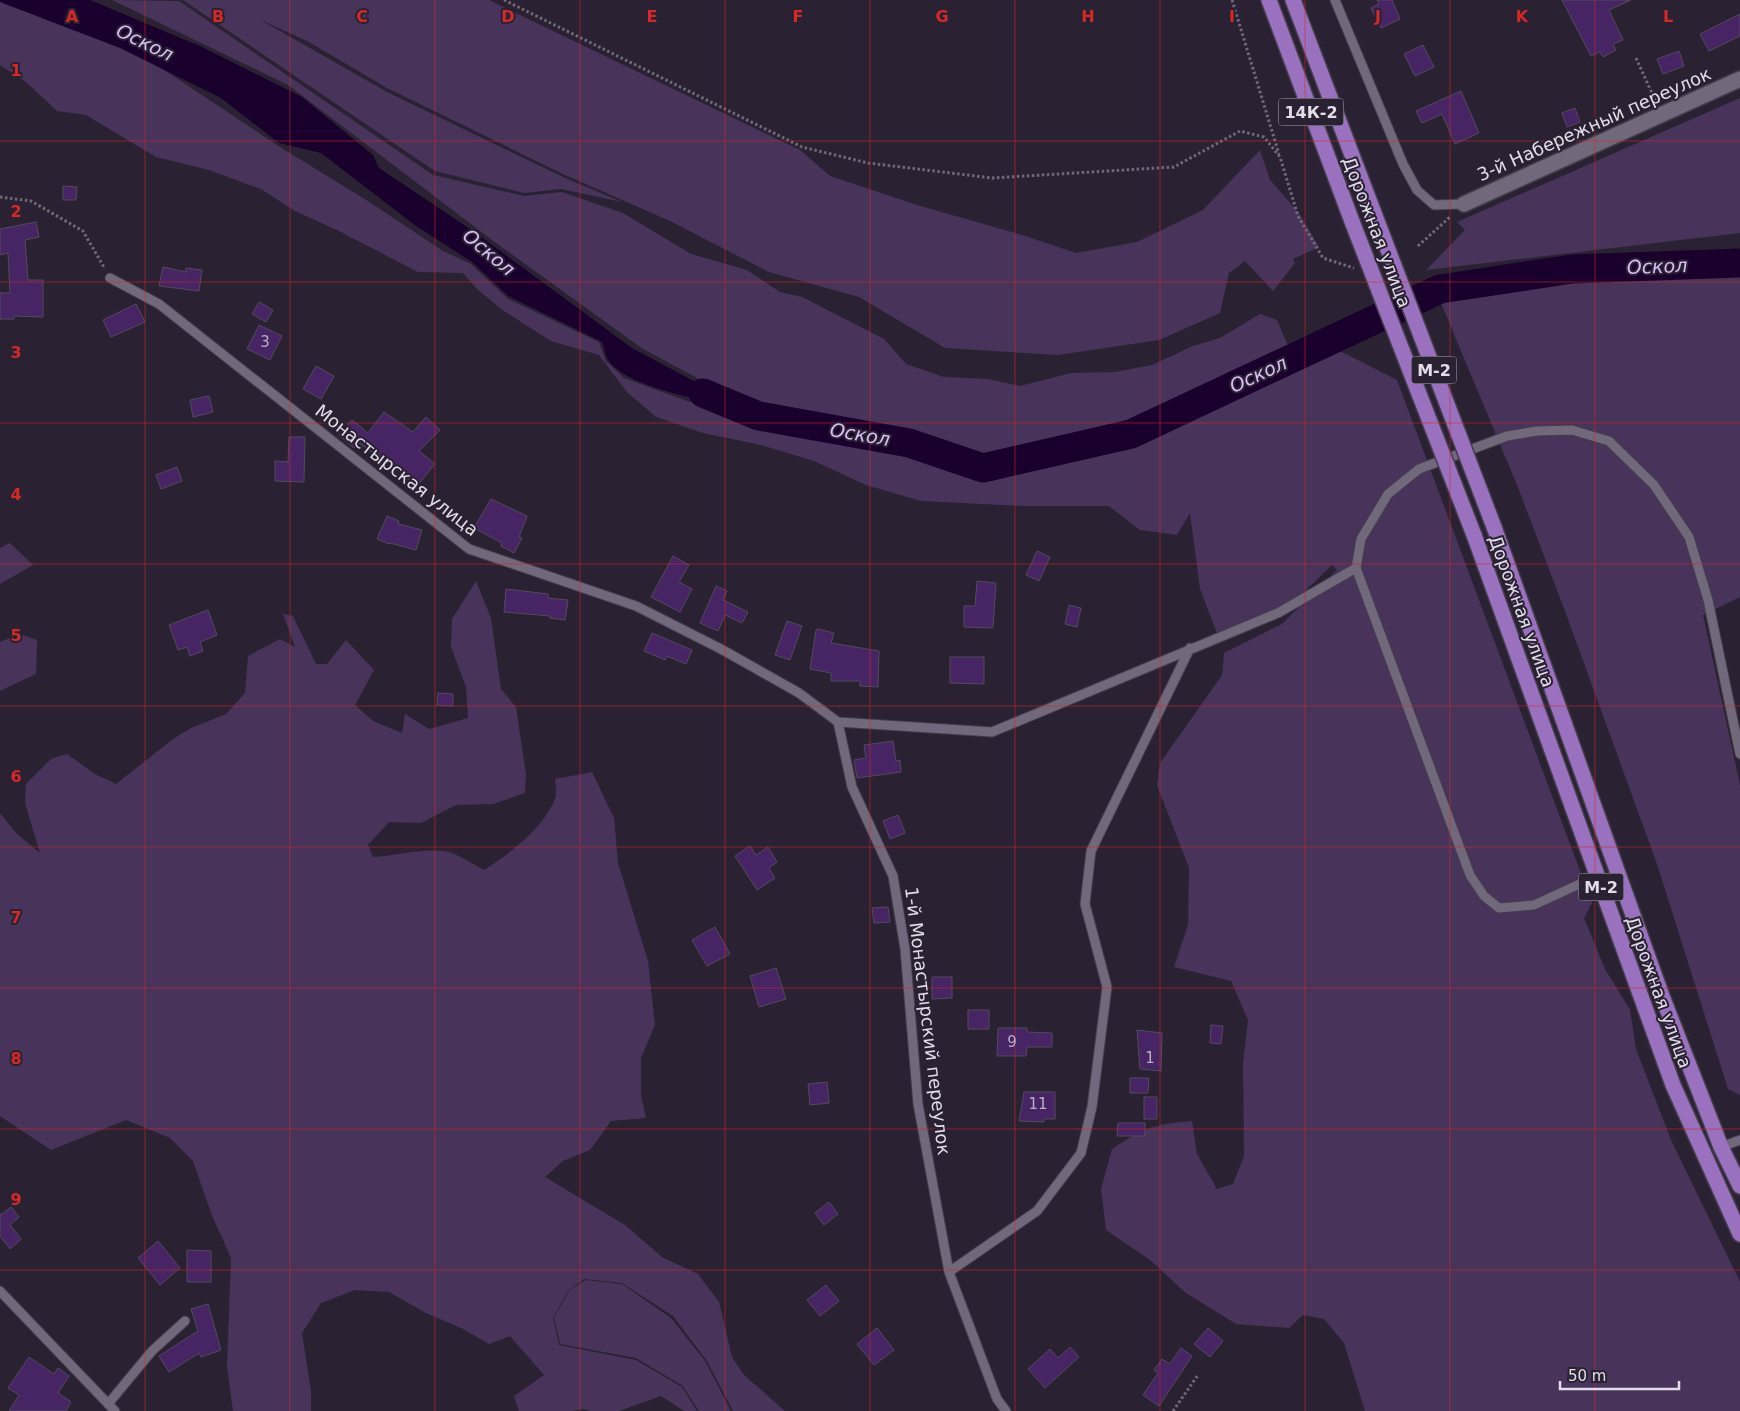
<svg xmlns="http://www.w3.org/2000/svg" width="1740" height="1411" viewBox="0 0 1740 1411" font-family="'DejaVu Sans',sans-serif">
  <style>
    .green { fill: #48345a }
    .water { fill: #1a002d }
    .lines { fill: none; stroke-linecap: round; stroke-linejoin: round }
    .river { stroke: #1a002d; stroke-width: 29 }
    .building { fill: #472463; stroke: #534a5c }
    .lane-casing { stroke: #443d4b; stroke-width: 11 }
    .street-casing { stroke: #443d4b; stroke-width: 18 }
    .primary-casing { stroke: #443d4b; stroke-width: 18 }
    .path { stroke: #706977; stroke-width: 3; stroke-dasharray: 2.5 2.5; stroke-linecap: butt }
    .lane { stroke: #71687b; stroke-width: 9 }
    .street { stroke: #71687b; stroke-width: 15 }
    .primary { stroke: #9a71bf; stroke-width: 15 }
    .primary-bridge-casing { stroke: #443d4b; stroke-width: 18; stroke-linecap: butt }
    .primary-bridge { stroke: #9a71bf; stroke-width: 15 }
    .grid { fill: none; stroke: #d62828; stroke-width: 1; stroke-opacity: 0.55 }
    .labels { text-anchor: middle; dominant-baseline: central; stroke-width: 4; stroke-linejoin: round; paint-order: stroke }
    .number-label { font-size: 15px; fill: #bbafc7 }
    .shield { fill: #2a2232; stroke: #aba5b1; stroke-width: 1 }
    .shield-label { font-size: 16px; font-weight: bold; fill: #e2dde8 }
    .street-label { font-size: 18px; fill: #e2dde8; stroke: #2a2232 }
    .water-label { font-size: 19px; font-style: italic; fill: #dbbff8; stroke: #2a2232 }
    .grid-label { font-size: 16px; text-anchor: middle; font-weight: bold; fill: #d62828; stroke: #2a2232; stroke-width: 4; stroke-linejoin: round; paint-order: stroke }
  </style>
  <rect width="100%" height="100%" fill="#2a2232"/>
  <path class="green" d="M0 0 143 56 280 147 371 203 443 251 471 264 508 299 599 342 606 361 624 378 687 401 758 421 907 450 984 473 1132 439 1323 348 1344 353 1397 380 1592 903 1584 918 1605 969 1630 1010 1636 1049 1671 1140 1740 1282V1411H1365L1344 1343 1324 1319 1303 1315 1289 1328 1236 1324 1186 1293 1150 1260 1106 1230 1101 1189 1112 1149C1144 1128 1154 1124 1192 1121L1197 1154 1217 1189 1233 1184 1244 1156 1243 1063 1248 1020 1231 981 1174 967 1188 925 1189 868 1157 785 1160 763 1222 675 1224 653 1282 624 1337 570 1332 565 1279 616 1220 641 1200 589 1190 513 1177 535 1140 530 1109 506H1024L921 501 866 485 814 461 761 445 703 433 656 417 627 392 599 355 551 341 504 311 478 290 463 273 418 272 337 230 295 211 261 189 209 170 156 157 86 115 57 111 26 82 0 65Z
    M112 0 179 1 433 175 524 196 562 192 623 213 691 254 747 270 780 292 802 297 855 324 884 339 906 364 944 377 988 379 1020 386 1071 373 1115 372 1152 365 1193 346 1220 338 1260 314 1277 320 1289 348 1118 427 982 458 915 436 777 412 714 387 643 349 496 243 288 85Z
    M183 0H489L800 150 830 176 917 205 1019 234 1076 253 1137 242 1203 210 1260 150 1270 180 1299 213 1319 247 1293 259 1295 263 1273 291 1245 261 1229 273 1220 313 1159 340 1058 355 945 348 859 297 769 272 670 221 563 174 387 88 309 42 259 19 387 92 565 178 622 202 561 189 524 193 435 171Z
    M1740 98V233L1426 270 1465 230 1457 222Z
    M1720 273 1740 274V597L1703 615 1740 785V1095L1728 1089 1657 864 1565 611 1517 485 1441 303 1598 277Z
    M10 543 33 565 0 584V548Z
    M476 581 491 618 501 689 516 707 526 774 525 793 493 804 456 805 421 823 389 822 368 845 373 857C398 856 429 846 452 853 463 857 474 865 484 870 509 854 548 825 556 795 557 790 555 784 555 779L592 772 614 818 618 863 648 961 655 1025 641 1058V1095L646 1118 611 1121 590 1150 563 1161 545 1177 625 1225 662 1257 698 1274 719 1302 732 1357 744 1375 785 1411H733L707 1361 673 1316 622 1283 584 1279 568 1291 553 1318 559 1345 636 1360 682 1387 697 1411H684L661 1396 619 1411H591L583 1409 571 1411H519L514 1396 544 1375 510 1336 489 1344 463 1329 426 1313 389 1292 355 1290 321 1303 302 1333 311 1391V1411H233L227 1366 231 1258 211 1213 193 1161 170 1138 126 1120 51 1150 0 1116V813L17 834 40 853 25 803 26 784 51 759 67 754 95 774 116 784 173 739 191 728 226 714 245 693 248 656 280 639 295 647 283 614 293 616 316 664H327L346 640 374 670 355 705 373 721 402 733 405 714 429 729 468 718 466 687 451 647 452 619Z
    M19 634 37 640 36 674 0 691V642Z
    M585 1280 622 1284 671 1318 705 1361 731 1411H699L683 1386 636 1358 560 1344 554 1318 569 1291Z"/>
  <path class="water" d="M0 0H90L202 47 302 97 373 155 379 168 473 231 632 348 748 410C713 402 628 389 608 360 605 355 604 347 602 342L508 296 472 262 416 226 321 153 279 143 221 98 120 48 0 2Z"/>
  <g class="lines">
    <path class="river" d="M703 393 759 416 909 443 983 468 1131 434 1440 289 1572 269 1740 263"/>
  </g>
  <path class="building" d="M1377 0H1392L1400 19 1381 28 1371 8 1379 4Z
    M1562 0H1631L1609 10 1623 40 1613 44 1616 50 1603 57 1600 52 1591 56Z
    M1740 14V36L1709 51 1700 34Z
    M1423 45 1434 67 1415 76 1404 54Z
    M1679 51 1684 66 1663 74 1657 59Z
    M1461 91 1479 133 1455 144 1442 114 1422 123 1416 111Z
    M1575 108 1580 122 1567 127 1562 113Z
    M63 186 77 187 76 200H63Z
    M36 222 39 237 25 240 28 280H43V317L14 316V319H0V293H10L8 253 0 255V229Z
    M163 267 186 272V268L202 270 199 291 159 286Z
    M259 302 273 310 266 322 252 314Z
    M136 304 145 322 111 337 103 320Z
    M259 325 282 336 270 360 247 349Z
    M316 366 334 376 321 399 303 389Z
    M209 396 213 412 193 417 190 400Z
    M384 412 413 432 426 417 440 430 419 451 435 464 417 486 375 451 373 453 359 443 354 448 339 435 352 420 368 433Z
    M289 437H305L304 482 275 481V461L288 462Z
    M177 467 182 481 161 489 156 475Z
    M491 499 527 516 519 537 522 538 514 553 501 546 502 543 474 528Z
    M387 516 399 521 398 524 422 530 416 550 390 543 389 544 377 539Z
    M1037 551 1050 557 1039 581 1026 575Z
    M673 556 689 565 679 582 692 589 680 612 651 597Z
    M977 581 996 583 993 627 990 628 964 627V606H975Z
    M716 586 727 591 723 600 748 612 742 623 725 615 718 631 700 623Z
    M506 589 548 594V598L568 600 565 620 550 618V616L504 612Z
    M1069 605 1081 608 1077 627 1065 624Z
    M208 610 217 635 200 642 203 651 190 656 187 647 178 650 169 625Z
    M787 621 802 626 790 660 775 655Z
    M818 629 834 633 831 643 879 651 878 687 860 686V681H831V673L810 669 816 630Z
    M652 633 692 650 686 664 667 656 665 660 644 651Z
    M950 657H984V684L950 683Z
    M438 693 453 694V706L437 705Z
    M893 741 896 761 900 760 901 772 857 778 854 760 866 758 864 745Z
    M898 815 905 833 890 839 883 821Z
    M750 846 756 855 768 847 777 862 769 868 775 878 757 890 735 856Z
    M888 907 890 922 874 923 872 908Z
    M715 927 730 954 707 966 692 940Z
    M776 968 786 999 759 1007 750 976Z
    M932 977H952V998L932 999Z
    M968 1010H989V1029H968Z
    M1211 1025 1223 1026 1221 1044 1210 1043Z
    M998 1028H1027V1032L1052 1033V1047H1027L1026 1056H997Z
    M1137 1030 1162 1033 1161 1071 1140 1069Z
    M1130 1078H1149L1148 1093H1130Z
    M827 1082 829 1103 810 1105 808 1084Z
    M1024 1092H1055V1119H1044V1122L1019 1121Z
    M1144 1097H1157V1119H1144Z
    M1118 1123H1145V1136H1117Z
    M829 1202 838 1214 824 1225 815 1213Z
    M11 1207 19 1217 10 1225 21 1239 10 1249 0 1236V1213L1 1215Z
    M158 1241 180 1268 160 1285 138 1258Z
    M187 1250 211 1251V1282H187Z
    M826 1285 839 1301 820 1316 807 1300Z
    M208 1304 221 1350 201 1357 199 1353 169 1372 159 1356 198 1331 191 1309Z
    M877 1328 894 1350 874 1365 857 1344Z
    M1208 1328 1223 1341 1210 1357 1194 1344Z
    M1070 1347 1079 1357 1045 1388 1028 1369 1050 1349 1058 1358Z
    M1181 1348 1192 1356 1159 1406 1143 1395 1158 1373 1154 1370 1162 1359 1170 1364Z
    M29 1357 54 1374 58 1368 69 1376 58 1393 71 1402 66 1411H9L19 1395 8 1388Z"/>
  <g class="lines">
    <g class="lane-casing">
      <path id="lane" d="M1335 0 1403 164 1417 190 1434 205 1464 204
        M110 278 159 304 469 549 636 606 721 649 799 693 838 722 992 732 1278 613 1356 568 1361 539 1388 494 1419 469 1507 436 1537 431 1572 430 1609 441 1654 485 1689 537 1708 600 1740 754
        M1356 568 1470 875 1484 896 1499 908 1534 905 1597 876
        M838 722 852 787 893 876 905 949 918 1104 949 1272 997 1399 1006 1411
        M1721 1147 1740 1140
        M949 1272 1037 1211 1081 1153 1092 1107 1107 987 1085 904 1091 851 1190 648
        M0 1291 115 1411
        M108 1404 152 1351 185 1321"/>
    </g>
    <g class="street-casing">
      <path id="street" d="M1464 204 1740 79"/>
    </g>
    <g class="primary-casing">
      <path id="primary" d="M1269 0 1353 224
        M1293 0 1374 213
        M1494 527 1662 996 1721 1147 1740 1186
        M1474 535 1673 1085 1740 1234"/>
    </g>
    <path class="path" d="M504 0 802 147 868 163 992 178 1174 167 1240 131 1264 137 1280 157 1298 216 1323 258 1354 268
      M1232 0 1279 154
      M1636 58 1656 102
      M0 197 31 201 83 231 105 269
      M1418 246 1451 216
      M1173 1411 1198 1375"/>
    <use href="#lane" class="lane"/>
    <use href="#street" class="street"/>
    <use href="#primary" class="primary"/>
    <g class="primary-bridge-casing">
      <path id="primary-bridge" d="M1374 213 1494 527
        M1353 224 1474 535"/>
    </g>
    <use href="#primary-bridge" class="primary-bridge"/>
  </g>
  <path class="grid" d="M145 0V1411M290 0V1411M435 0V1411M580 0V1411M725 0V1411M870 0V1411M1015 0V1411M1160 0V1411M1305 0V1411M1450 0V1411M1595 0V1411M0 141H1740M0 282H1740M0 423H1740M0 564H1740M0 706H1740M0 847H1740M0 988H1740M0 1129H1740M0 1270H1740"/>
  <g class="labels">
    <g class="number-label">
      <text x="265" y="342">3</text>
      <text x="1012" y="1042">9</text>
      <text x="1150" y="1058">1</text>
      <text x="1038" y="1104">11</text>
    </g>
    <g class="shield">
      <rect x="1278.5" y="98.5" width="65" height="27" rx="4"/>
      <rect x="1411.5" y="356.5" width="45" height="27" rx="4"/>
      <rect x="1578.5" y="873.5" width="45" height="27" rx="4"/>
    </g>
    <g class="shield-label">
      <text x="1311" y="112">14К-2</text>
      <text x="1434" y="370">М-2</text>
      <text x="1601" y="887">М-2</text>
    </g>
    <g class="street-label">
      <text transform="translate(1594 124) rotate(-24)">3-й Набережный переулок</text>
      <text transform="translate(1377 232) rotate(69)">Дорожная улица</text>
      <text transform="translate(397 470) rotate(38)">Монастырская улица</text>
      <text transform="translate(1522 611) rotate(70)">Дорожная улица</text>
      <text transform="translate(1659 992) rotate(70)">Дорожная улица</text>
      <text transform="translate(928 1021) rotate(83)">1-й Монастырский переулок</text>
    </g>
    <g class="water-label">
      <text transform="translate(145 42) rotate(26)">Оскол</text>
      <text transform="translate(489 252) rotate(40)">Оскол</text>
      <text transform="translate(1657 266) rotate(-2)">Оскол</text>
      <text transform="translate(1258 374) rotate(-25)">Оскол</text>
      <text transform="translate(860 434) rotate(10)">Оскол</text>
    </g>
  </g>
  <g class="grid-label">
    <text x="72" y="22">A</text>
    <text x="218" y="22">B</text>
    <text x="362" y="22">C</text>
    <text x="508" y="22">D</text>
    <text x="652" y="22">E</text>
    <text x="798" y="22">F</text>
    <text x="942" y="22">G</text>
    <text x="1088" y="22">H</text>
    <text x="1232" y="22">I</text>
    <text x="1378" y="22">J</text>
    <text x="1522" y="22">K</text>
    <text x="1668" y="22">L</text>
    <text x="16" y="76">1</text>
    <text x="16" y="217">2</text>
    <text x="16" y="358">3</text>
    <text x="16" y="500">4</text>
    <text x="16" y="641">5</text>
    <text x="16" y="782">6</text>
    <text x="16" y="923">7</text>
    <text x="16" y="1064">8</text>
    <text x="16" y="1205">9</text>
  </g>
  <path d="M1560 1381v8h119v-8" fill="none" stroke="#e2dde8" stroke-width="2.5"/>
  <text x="1568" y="1381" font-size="15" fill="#e2dde8" stroke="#2a2232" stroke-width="4" paint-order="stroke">50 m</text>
</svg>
